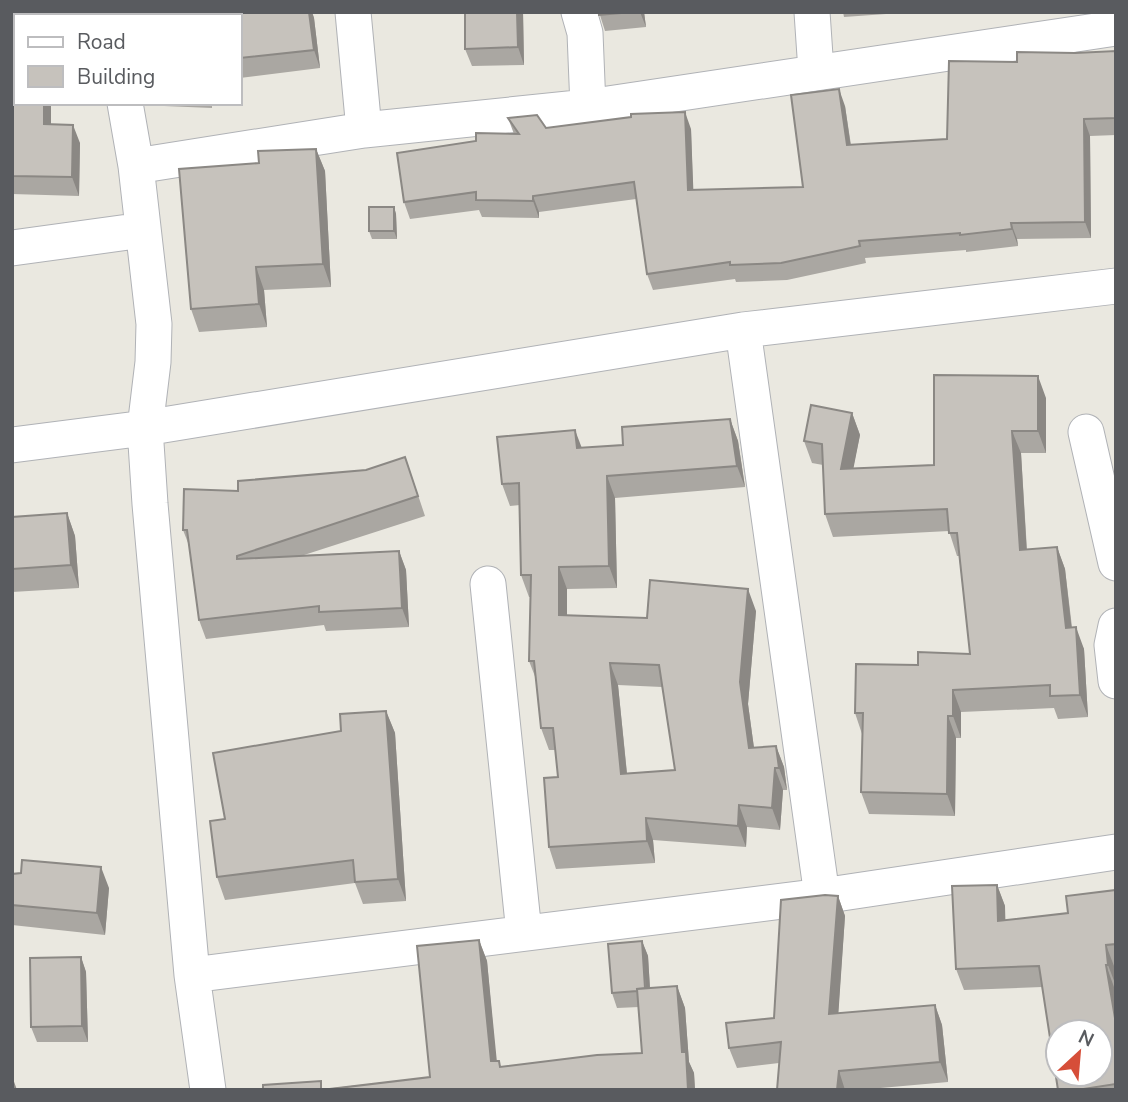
<svg xmlns="http://www.w3.org/2000/svg" width="1128" height="1102" viewBox="0 0 1128 1102" font-family="'Nunito Sans',sans-serif">
  <style>
    .lines { fill: none; stroke-linecap: round; stroke-linejoin: round }
    .minor-casing { stroke: #b0b2b6; stroke-width: 37 }
    .minor { stroke: #fff; stroke-width: 35 }
    .wall { fill: #aaa7a2; fill-rule: evenodd }
    .shaded-wall { fill: #8b8884 }
    .building { fill: #c6c2bc; stroke: #8b8884; stroke-width: 2; fill-rule: evenodd }
  </style>
  <rect width="100%" height="100%" fill="#eae8e0"/>
  <g class="lines">
    <g class="minor-casing">
      <path id="minor" d="M109 12V16
        M353 12 364 130
        M579 12 585 33 588 107
        M812 12 816 71
        M125 103 136 166
        M12 248 143 230
        M743 330 822 896
        M1086 432 1116 563
        M12 445 145 428 743 330 1116 286
        M488 584 524 933
        M1116 626 1112 645 1116 681
        M192 975 822 896 1116 852
        M208 1090 192 975 150 504 145 428 153 362 154 324 136 166 364 130 588 107 1116 28"/>
    </g>
    <use href="#minor" class="minor"/>
  </g>
  <path class="wall" d="M152 12H312L314 18 320 68 240 78V16H153Z
    M523 12 524 65 472 66 465 49Z
    M599 12H644L646 27 605 31Z
    M693 12H738L694 13Z
    M843 12H900V13L844 17Z
    M12 43 51 103V124L80 143 79 196 12 194Z
    M1116 51V135L1090 136 1091 238 1017 239 1018 246 966 252V250L865 258 866 263 787 280 736 282 735 279 653 290 647 274 636 199 539 212V218L482 217 479 210 410 219 404 202 476 141 514 134 508 118 546 128 691 129 693 190 803 187 845 106 851 145 947 139 1017 62 1075 53Z
    M163 103H212V108L164 106Z
    M316 149 325 171 331 287 264 290 267 327 199 332 191 309 259 163Z
    M394 207 396 214 397 239H372L369 231Z
    M1046 398V453H1021L1027 550 1057 547 1065 569 1072 627 1084 649 1088 717 1058 719 1054 708 961 712V738H956L955 816 869 814 861 792 862 734 855 713 918 665 970 654 959 556H957L949 531 833 537 825 514 823 465 812 463 804 441 852 413 860 435 853 468 934 465Z
    M730 419 738 441 745 487 615 498 617 588 567 589V616L647 618 756 611 748 704 754 748 776 746 784 767 787 790H783L780 830 747 827 746 847 653 840 655 863 556 869 549 847 558 777 555 750H549L541 728 536 679 529 661 531 597H529L521 575 520 505 510 506 502 484 582 448 623 445ZM618 685 662 687 675 770 627 773Z
    M412 477 425 516 304 555 399 551 406 570 409 627 326 631 324 625 206 639 199 620 190 548 183 530Z
    M67 513 75 536 79 588 12 592V517Z
    M386 711 395 733 406 901 363 904 355 883 225 900 217 877 225 819 341 731Z
    M12 874 109 888 105 935 12 925Z
    M997 885 1005 906V921L1068 913 1116 890V966H1114L1116 984V987H1114L1116 996V1090H1058L1042 987 964 990 956 969Z
    M838 896 845 916 838 1013 935 1005 942 1025 948 1082 858 1090H777L779 1063 737 1068 729 1048 774 1018Z
    M479 940 487 961 496 1061 501 1067 642 1053 639 1007 617 1008 612 993 642 941 648 956 650 988 677 986 685 1008 689 1062 694 1073 695 1090H263L324 1089 430 1077Z
    M81 957 86 972 88 1042H37L31 1027Z"/>
  <path class="shaded-wall" d="M309 12H312L314 18 320 68 314 50Z
    M517 12H523L524 65 518 47Z
    M640 12H644L646 27Z
    M839 89 845 106 853 162 847 145Z
    M44 103H51V142L44 124Z
    M685 112 691 129 694 207 688 190Z
    M1084 119 1090 136 1091 238 1085 222Z
    M73 125 80 143 79 196 72 177Z
    M316 149 325 171 331 287 323 264Z
    M533 196 539 212V218L533 201Z
    M394 207 396 214 397 239 394 231Z
    M1011 223 1017 239 1018 246 1012 229Z
    M256 267 264 290 267 327 259 304Z
    M1038 376 1046 398V453L1038 431Z
    M852 413 860 435 849 491 841 469Z
    M730 419 738 441 745 487 737 466Z
    M575 430 583 451 577 448Z
    M1012 431 1021 453 1028 573 1020 550Z
    M607 476 615 498 617 588 609 566Z
    M67 513 75 536 79 588 71 565Z
    M1057 547 1065 569 1074 650 1066 628Z
    M399 551 406 570 409 627 402 608Z
    M559 567 567 589V637L559 615Z
    M748 589 756 611 748 704 757 770 749 748 740 682Z
    M1076 627 1084 649 1088 717 1080 695Z
    M610 663 618 685 629 795 621 774Z
    M953 690 961 712V738L953 716Z
    M386 711 395 733 406 901 398 879Z
    M948 716 956 738 955 816 947 794Z
    M776 746 784 767 787 790 779 768Z
    M775 768 783 790 780 830 772 808Z
    M739 805 747 827 746 847 738 826Z
    M646 818 653 840 655 863 647 841Z
    M101 867 109 888 105 935 97 913Z
    M997 885 1005 906 1006 943 998 921Z
    M838 896 845 916 837 1034 829 1014Z
    M479 940 487 961 499 1083 491 1061Z
    M642 941 648 956 651 1006 646 990Z
    M1106 945 1114 966 1116 986 1108 965Z
    M81 957 86 972 88 1042 82 1026Z
    M1106 965 1114 987 1116 996V1024Z
    M677 986 685 1008 689 1062 694 1073 695 1090H688L682 1052Z
    M935 1005 942 1025 948 1082 940 1062Z
    M839 1071 845 1090H837Z
    M12 1076 17 1090H12Z"/>
  <path class="building" d="M152 12H309L314 50 240 58V16H161V13H152Z
    M465 12H517L518 47 465 49Z
    M599 12H633L599 15Z
    M16 42V103H44V124L73 125 72 177 12 176V43Z
    M1116 51V118L1084 119 1085 222 1011 223 1012 229 960 235V233L859 241 860 246 781 263 730 265V262L647 274 634 182 533 196V201L476 200V192L404 202 397 153 476 141V133L519 134 508 118 537 115 546 128 631 117V114L685 112 688 190 803 187 791 95 839 89 847 145 947 139 949 61 1017 62V52L1075 53Z
    M316 149 323 264 256 267 259 304 191 309 179 169 259 163 258 151Z
    M369 207H394V231H369Z
    M934 375 1038 376V431H1012L1020 550 1057 547 1066 628 1076 627 1080 695 1050 696V685L953 690V716H948L947 794 861 792 863 713H855L856 664 918 665V652L970 654 957 533H949L947 509 825 514 822 444 804 441 811 405 852 413 841 469 934 465Z
    M730 419 737 466 607 476 609 566 559 567V615L647 618 650 580 748 589 740 682 749 748 776 746 779 768H775L772 808 739 805 738 826 646 818 647 841 549 847 544 778 558 777 553 728H541L534 661H529L531 575H521L519 483 502 484 497 437 575 430 577 448 623 445 622 427ZM610 663 659 665 675 770 621 774Z
    M405 457 418 496 237 556V559L399 551 402 608 319 612V606L199 620 187 530H183L184 489 238 491V481L366 470Z
    M67 513 71 565 12 569V517Z
    M386 711 398 879 355 882 353 860 217 877 210 821 225 819 213 753 341 731 340 714Z
    M22 860 101 867 97 913 12 905V874L21 873Z
    M997 885 998 921 1068 913 1066 896 1116 890V944L1106 945 1108 965H1106L1116 1024V1084L1077 1090H1058L1039 966 956 969 952 886ZM1058 1032H1100V1074H1058Z
    M825 895 838 896 829 1014 935 1005 940 1062 839 1071 837 1090H777L781 1042 729 1048 726 1023 774 1018 781 900Z
    M479 940 491 1061H499L500 1067 597 1055 642 1053 637 989 677 986 682 1052H686L688 1090H263V1085L321 1081V1090L430 1077 417 946Z
    M642 941 645 988 637 989V991L612 993 608 944Z
    M81 957 82 1026 31 1027 30 958Z"/>
  <rect width="1128" height="1102" fill="none" stroke="#595b5f" stroke-width="28"/>
  <rect x="14" y="14" width="228" height="91" fill="#ffffff" stroke="#bdbdbf" stroke-width="2"/>
  <rect x="28" y="37" width="35" height="10" fill="#ffffff" stroke="#bdbdbf" stroke-width="2"/>
  <text x="77" y="49" font-size="21" fill="#595b5f">Road</text>
  <rect x="28" y="66" width="35" height="21" fill="#c6c2bc" stroke="#bdbdbf" stroke-width="2"/>
  <text x="77" y="84" font-size="21" fill="#595b5f">Building</text>
  <g transform="translate(1079 1053) rotate(26)"><circle r="33" fill="#ffffff" stroke="#bdbdbf" stroke-width="2"/>
  <path d="M0-5L12 26L0 18L-12 26Z" fill="#d64e39"/>
  <text y="-10" font-size="19" font-weight="bold" text-anchor="middle" fill="#595b5f">N</text>
  </g>
</svg>
